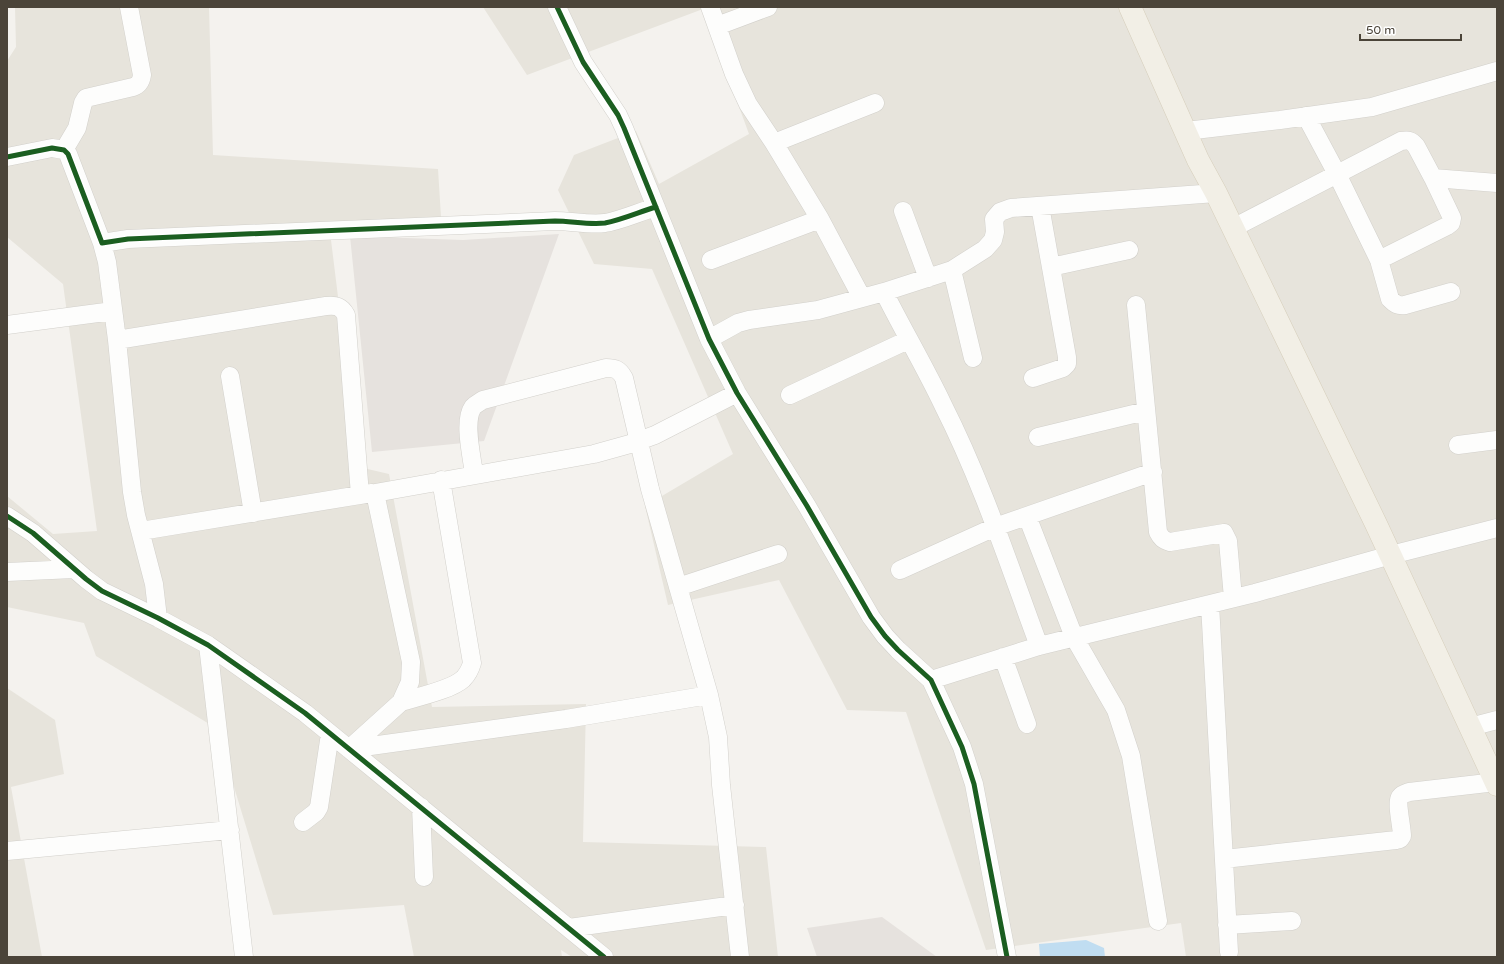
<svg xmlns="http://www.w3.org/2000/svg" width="1504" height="964" viewBox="0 0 1504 964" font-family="'Varela Round',sans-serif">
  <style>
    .residential { fill: #e7e4dc }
    .industrial { fill: #e6e2de }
    .water { fill: #c0ddf1 }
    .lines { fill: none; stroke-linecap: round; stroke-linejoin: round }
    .minor-casing { stroke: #d2d0cb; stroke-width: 19 }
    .major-casing { stroke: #d6cebb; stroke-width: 23 }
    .minor { stroke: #fdfdfc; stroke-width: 18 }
    .major { stroke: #f2efe6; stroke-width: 22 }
    .cycleway-casing { stroke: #fff; stroke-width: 8 }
    .cycleway { stroke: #1b5e20; stroke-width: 5 }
  </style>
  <rect width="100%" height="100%" fill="#f4f2ee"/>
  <path class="residential" d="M15 7H209L213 155 438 169 441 217 331 240 359 467 389 474 432 707 586 704 583 842 766 847 778 957H572L561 950 562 957H414L404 905 273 915 216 728 96 656 84 623 7 607V496L53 534 97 531 63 284 7 237V61L16 47Z
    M483 7H1497V957H1186L1181 923 986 950 906 712 847 710 779 580 668 605 645 506 733 454 652 269 594 264 558 190 574 155 636 131 659 184 749 134 703 9 527 75Z
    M7 688 55 720 64 774 11 787 42 957H7Z"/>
  <path class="industrial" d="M559 234 484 441 372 452 350 236 463 240Z
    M882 917 937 957H817L807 928Z"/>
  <path class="water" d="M1086 940 1104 948 1105 957H1040L1039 944Z"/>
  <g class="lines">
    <g class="minor-casing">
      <path id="minor" d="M557 7 583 62 618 115 624 128 709 339 737 393 807 506 871 617 885 636 898 650 931 680 962 747 974 784 1007 957
        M710 7 734 74 748 104 774 143 820 219 862 298
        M717 26 768 7
        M1306 116 1337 174 1379 260 1390 299C1395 304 1398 306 1405 305L1451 292
        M1186 131 1280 120 1372 107 1497 71
        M774 143 875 103
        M64 150 77 128 83 103 86 98 133 87C139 85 141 82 142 75L129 7
        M7 157 52 148 64 150 68 154 102 243 128 239 555 221C571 221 589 225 605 223 622 220 639 212 656 207
        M903 211 928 278
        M1233 228 1401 141C1408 140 1411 140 1416 146L1433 178 1497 183
        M102 243 107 262 117 340 132 492 136 515 154 584 158 618
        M711 260 820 219
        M1379 260 1447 226 1451 223 1452 218 1433 178
        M1051 267 1129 250
        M952 270 973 358
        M884 292C903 330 925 367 943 405 982 482 1009 565 1039 646
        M1136 305 1158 532C1161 538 1163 540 1170 542L1224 533 1228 541 1233 598
        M7 325 113 311
        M709 339 738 323 749 320 818 310 884 292 952 270 985 249 993 240 995 232 994 219 1000 212 1011 208 1216 193
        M117 340 326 306C336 305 341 306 346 315L360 495
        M230 376 253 513
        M1033 378 1063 368 1067 364V357L1040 206
        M790 395 908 340
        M1038 437 1146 411
        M1458 445 1497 440
        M474 474C472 457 463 421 473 407 476 404 480 402 483 400L606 368C615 368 619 369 624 378L650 489 709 695 718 737 721 785 740 957
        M7 516 33 533 86 579 102 591 158 618 208 645 305 713 604 957
        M1027 516 1074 637 1116 710 1131 756 1158 921
        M141 531 372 493
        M900 570 995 527 1153 472
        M7 572 74 569
        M678 587 778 554
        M1210 604 1229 952
        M208 645 244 957
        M1003 657 1027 724
        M931 680 1039 646 1255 593 1391 555 1497 528
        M401 702C417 697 451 690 463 679 468 674 470 670 472 663L441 480
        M1470 727 1497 720
        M349 749 401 702 410 682 411 662 375 493 594 454 630 444 655 435 737 393
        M349 749 566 719 709 695
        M421 807 424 877
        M303 822 316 812 319 807 330 734
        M7 851 230 830
        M1224 859 1396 840 1400 839 1402 836C1402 827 1396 803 1400 797 1402 794 1406 793 1409 792L1496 782
        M1227 925 1292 921
        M569 928 735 905"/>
    </g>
    <g class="major-casing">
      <path id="major" d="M1130 7 1198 160 1216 193 1376 524 1497 785"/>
    </g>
    <use href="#minor" class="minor"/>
    <use href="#major" class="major"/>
    <g class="cycleway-casing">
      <path id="cycleway" d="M557 7 583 62 618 115 624 128 709 339 737 393 807 506 871 617 885 636 898 650 931 680 962 747 974 784 1007 957
        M7 157 52 148 64 150 68 154 102 243 128 239 555 221C571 221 589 225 605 223 622 220 639 212 656 207
        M7 516 33 533 86 579 102 591 158 618 208 645 305 713 604 957"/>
    </g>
    <use href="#cycleway" class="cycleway"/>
  </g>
  <rect width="1504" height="964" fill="none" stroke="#4b4439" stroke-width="16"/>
  <path d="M1360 34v6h101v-6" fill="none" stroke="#4b4439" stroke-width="2"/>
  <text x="1366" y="34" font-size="12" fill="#4b4439" stroke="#ffffff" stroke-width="3" paint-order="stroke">50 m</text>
</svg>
